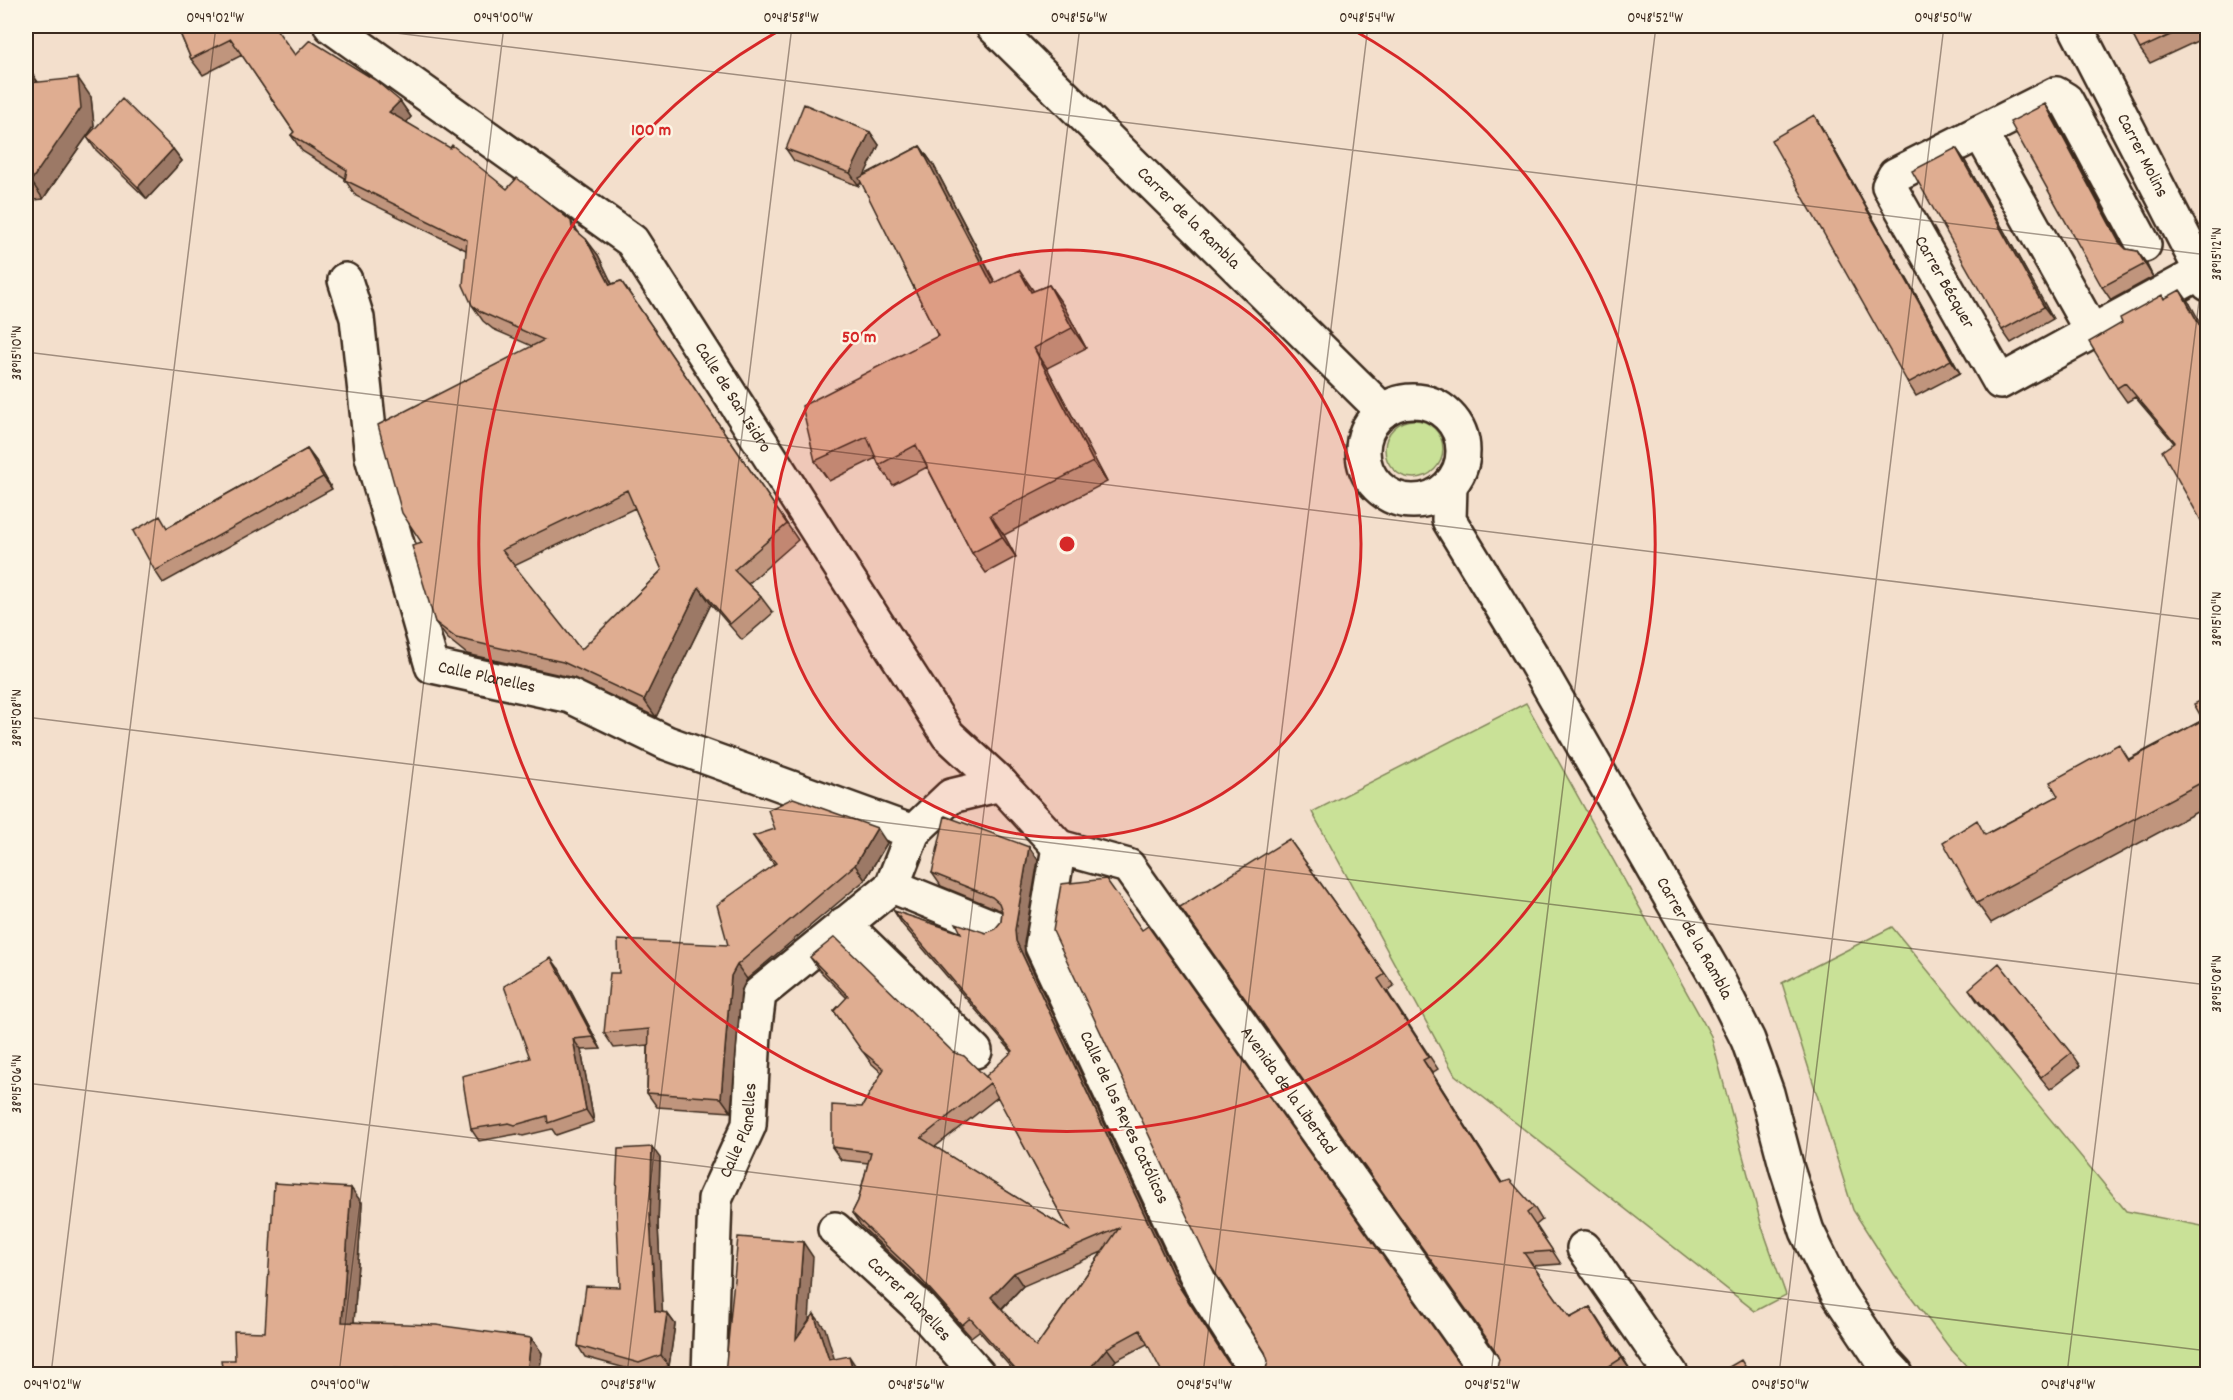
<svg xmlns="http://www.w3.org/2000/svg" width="2233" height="1400" viewBox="0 0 2233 1400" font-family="Dekko,sans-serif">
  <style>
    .green { fill: #c9e197; stroke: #82865a; stroke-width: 1.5 }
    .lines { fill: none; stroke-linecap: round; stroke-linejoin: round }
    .minor-casing { stroke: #3b2a1e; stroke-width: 38 }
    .tertiary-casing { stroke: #3b2a1e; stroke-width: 38 }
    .minor { stroke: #fcf5e5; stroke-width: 33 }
    .tertiary { stroke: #fcf5e5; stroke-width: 33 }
    .wall { fill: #c0957d; stroke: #3b2a1e; stroke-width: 1.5; fill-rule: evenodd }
    .shaded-wall { fill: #9c7966; stroke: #3b2a1e; stroke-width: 1.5 }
    .building { fill: #dfad91; stroke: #3b2a1e; stroke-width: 1.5; fill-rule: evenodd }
    .ticks { fill: none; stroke: #3b2a1e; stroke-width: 1.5; stroke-opacity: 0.45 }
    .ring { fill: none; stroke: #d62828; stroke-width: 3 }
    .labels { text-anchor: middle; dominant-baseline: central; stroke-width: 5; stroke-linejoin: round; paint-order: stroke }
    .street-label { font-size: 18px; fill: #3b2a1e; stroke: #fcf5e5 }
    .centre { fill: #d62828; stroke: #fcf5e5; stroke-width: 3 }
    .ring-label { font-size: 18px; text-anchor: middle; font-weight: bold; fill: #d62828; stroke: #fcf5e5; stroke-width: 5; stroke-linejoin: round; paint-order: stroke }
    .neatline { fill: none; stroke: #3b2a1e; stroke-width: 2 }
    .ticks-label { font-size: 15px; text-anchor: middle; fill: #3b2a1e }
  </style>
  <rect width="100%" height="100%" fill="#f3dfcc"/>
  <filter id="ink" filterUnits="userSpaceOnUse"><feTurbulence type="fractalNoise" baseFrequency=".0167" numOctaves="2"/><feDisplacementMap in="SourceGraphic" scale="12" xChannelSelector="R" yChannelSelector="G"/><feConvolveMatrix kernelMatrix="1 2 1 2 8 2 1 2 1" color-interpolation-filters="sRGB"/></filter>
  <g filter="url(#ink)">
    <path class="green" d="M1385 449a29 29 0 1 1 58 0a29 29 0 1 1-58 0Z
      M1526 703 1711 1036 1762 1227 1786 1295 1755 1311 1455 1075 1312 812Z
      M1892 927 2126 1211 2207 1227V1374H1974L1949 1347 1894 1274 1853 1210 1782 983Z"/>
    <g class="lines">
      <g class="minor-casing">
        <g id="minor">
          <path id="s1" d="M993 26 1383 411"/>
          <path id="s2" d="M2075 26 2208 284"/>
          <path d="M1980 132 2092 332"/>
          <path id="s3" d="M2144 245 2066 100 2056 94 1895 175 1889 186 2000 382 2201 272"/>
          <path id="s4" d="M345 280 357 318 372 457 432 666 570 696 667 743 913 832 951 796 1001 784"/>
          <circle cx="1413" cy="451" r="50"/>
          <path id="s5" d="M1450 485 1449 520 1533 658 1718 980 1748 1040 1767 1093 1787 1169 1807 1231 1837 1292 1881 1358 1896 1374"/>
          <path d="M892 886 993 927"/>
          <path d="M844 924 975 1051"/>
          <path id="s6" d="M835 1229 915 1303 978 1374"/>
          <path d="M1584 1248 1671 1374"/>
          <path id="s7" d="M709 1374 715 1199 749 1125 754 1034 759 994 892 886 913 832"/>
          <path id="s8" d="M1258 1374 1201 1285 1042 946 1059 847 1128 866 1489 1374"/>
        </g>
      </g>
      <g class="tertiary-casing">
        <g id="tertiary">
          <path id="s9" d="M331 26 632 241 948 735 1001 784 1059 847"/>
        </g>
      </g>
      <use href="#minor" class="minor"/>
      <use href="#tertiary" class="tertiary"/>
    </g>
    <path class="wall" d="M177 26 295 55 400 101 411 117 406 122 507 189 571 221 579 233 598 255 612 284 621 281 798 540 748 584 761 597 773 613 742 640 711 604 656 717 574 678 467 654 447 638 435 622 422 543 532 346 493 329 483 321 472 305 466 250 356 196 345 180V178L302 151 291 135 294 132 242 55 203 75 191 59ZM635 508 662 570 581 650 514 566Z
      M2128 26H2208V36L2150 63 2140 49Z
      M26 68H28L38 82 91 97 94 126 43 199 26 201Z
      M2045 104 2053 116 2123 246 2126 249 2137 251 2146 263 2153 277 2111 300 2102 287Z
      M1814 115 1822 128 1960 373 1916 396 1908 383Z
      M870 132 879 145 864 175 920 146 934 166 995 282 1034 291 1049 285 1063 305 1086 348 1047 368 1107 482 1004 535 1016 557 986 573 972 553 927 467 893 485 879 465 876 458 829 481 815 461 938 336 861 181 859 186 794 161 786 149Z
      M87 137 173 149 182 161 147 199 95 149Z
      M1956 148 1965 161 2053 319 2011 343 2002 330Z
      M2164 299 2190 304 2208 533 2174 443 2135 397 2127 402 2117 388Z
      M307 449 316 461 332 489 163 583 155 571 168 527Z
      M2208 697V806L1991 923 1977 903 1986 834 2203 720Z
      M753 836 887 843 865 880 747 979 741 991 731 1112 657 1107 647 1093 648 1045 614 1048 604 1033 728 945 775 865 763 851Z
      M1289 839 1394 986 1387 991 1438 1069 1432 1073 1502 1183 1534 1207 1542 1220 1536 1225 1561 1264 1533 1266 1570 1318 1590 1307 1631 1371 1625 1374H1493L1497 1368 1499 1359Z
      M1029 847 1038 860 1024 943 1025 954 1185 1295 1235 1373 1147 1344 1116 1360 1105 1374H1014L1013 1373 1014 1371 979 1331 971 1337 928 1289 861 1226 852 1213 858 1201 868 1163 841 1160 832 1147 862 1107 882 1073 871 1063 834 1011 847 998 819 970 810 957 953 1052 989 1080 1012 1052 902 924 894 911 961 933H986L995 929 1001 922 1002 911 941 886 932 873ZM998 1097 1069 1230 935 1147ZM1102 1252 1036 1347 1002 1309 1023 1286Z
      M559 969 601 1049 581 1050 594 1122 556 1135 552 1129 523 1136 517 1134 479 1141 471 1129 530 1058Z
      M1969 989 2071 1053 2080 1066 2050 1089 1977 1001Z
      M660 1158 658 1226 662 1312 667 1313 675 1324 669 1366 647 1374 585 1357 578 1346 620 1287Z
      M362 1203 354 1322 531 1338 542 1353 539 1374H223L235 1360 265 1332Z"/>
    <path class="shaded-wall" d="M28 68 40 86 30 83Z
      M78 78 91 97 94 126 43 199 31 181Z
      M400 101 411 117 401 129 389 112Z
      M2045 104 2053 116 2127 254 2119 242Z
      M1814 115 1822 128 1960 373 1951 360Z
      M870 132 879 145 859 186 850 173Z
      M920 146 934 166 1006 304 992 284Z
      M1956 148 1965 161 2053 319 2044 307Z
      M173 149 182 161 147 199 138 187Z
      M586 239 598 255 621 302 610 285Z
      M2137 251 2146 263 2153 277Z
      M1019 270 1033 290 1045 312 1031 292Z
      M1049 285 1063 305 1086 348 1072 328Z
      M2180 290 2190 304 2208 336 2202 330Z
      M1034 348 1047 368 1107 482 1093 462Z
      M307 449 316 461 332 489 323 477Z
      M990 515 1004 535 1016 557 1002 537Z
      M699 587 711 604 656 717 644 700Z
      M877 828 887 843 865 880 855 865Z
      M1029 847 1038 860 1024 943 1025 954 1185 1295 1236 1374 1176 1282 1016 941 1015 930Z
      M551 958 559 969 601 1049 593 1037Z
      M737 965 747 979 741 991 731 1112 721 1098 731 976Z
      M573 1039 581 1050 594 1122 586 1110Z
      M1423 1060 1432 1073 1510 1196 1501 1183Z
      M652 1147 660 1158 658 1226 663 1322 655 1311 650 1215Z
      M351 1188 362 1203 353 1337 342 1322Z
      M803 1242 813 1257 807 1353 796 1339Z
      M1014 1273 1023 1286 1000 1310 991 1297Z
      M1590 1307 1599 1320 1631 1371 1622 1358Z
      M667 1313 675 1324 669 1366 661 1355Z
      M814 1314 825 1328 839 1374 829 1360Z
      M531 1338 542 1353 539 1374H527Z
      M1107 1348 1116 1360 1105 1374H1085Z
      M849 1356 859 1371 860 1374H854Z
      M329 1367 334 1374H330Z"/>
    <path class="building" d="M177 26H274L295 55 310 40 375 80 400 101 389 112 450 148 452 145 507 189 517 178 571 221 572 227 586 239 610 285 621 281 787 524 734 570 761 597 730 624 699 587 644 700 563 662 456 638 435 622 412 546 422 543 402 513 378 425 544 340 481 312 472 305 463 285 467 240 345 180 347 170 291 135 294 132 231 39 191 59ZM627 490 662 570 581 650 502 550Z
      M2128 26H2190L2140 49Z
      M26 68H28L30 83 78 78 81 108 31 181 26 182Z
      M122 99 173 149 138 187 87 137Z
      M804 104 870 132 850 173 786 149Z
      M2045 104 2119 242 2126 249 2137 251 2145 264 2102 287 2010 122Z
      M1814 115 1951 360 1908 383 1771 140Z
      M920 146 992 284 1019 270 1031 292 1049 285 1072 328 1034 348 1093 462 990 515 1002 537 972 553 916 445 879 465 867 437 815 461 802 406 938 336 859 178Z
      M1956 148 2044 307 2002 330 1912 171Z
      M2180 290 2202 330 2206 327 2208 330V533L2162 451 2175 442 2125 383 2117 388 2089 342 2122 323 2120 318 2162 295 2164 299Z
      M307 449 323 477 155 571 133 531 160 516 167 528Z
      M2208 697V779L1977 903 1943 842 1977 820 1985 835 2058 796 2050 782 2119 744 2129 760 2203 720 2194 704Z
      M793 798 877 828 855 865 737 965 731 976 721 1098 647 1093 649 1029 604 1033 610 973H619L618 940 728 945 717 905 776 863 753 836 775 829 768 810Z
      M945 816 1029 847 1015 930 1016 941 1176 1282 1234 1372 1237 1374H1163L1140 1330 1107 1348 1085 1374H1015L1013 1373 1015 1369 970 1318 962 1325 919 1277 852 1213 858 1201 871 1152 832 1147V1105L862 1107 884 1069 862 1051 834 1011 848 996 810 957 835 937 953 1052 964 1056 989 1080 986 1076 1013 1051 894 911 961 933 956 923 986 933 995 929 1001 922 1002 911 999 903 992 897 932 873ZM990 1083 1069 1230 921 1138ZM1119 1228 1036 1347 991 1297 1014 1273Z
      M1289 839 1385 974 1378 979 1429 1057 1423 1060 1501 1183 1510 1180 1534 1207 1527 1213 1553 1251 1524 1253 1570 1318 1590 1307 1622 1358 1597 1374H1493L1497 1368 1499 1359 1495 1350 1180 907Z
      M1106 879 1142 930 1148 926 1465 1372 1468 1374H1261L1266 1369 1268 1361 1265 1352 1209 1263 1053 931 1061 884Z
      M551 958 593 1037 573 1039 586 1110 548 1123 547 1116 515 1125 509 1123 471 1129 462 1076 530 1058 504 986Z
      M1999 963 2071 1053 2041 1077 1969 989Z
      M652 1147 650 1215 655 1311 667 1313 661 1355 639 1363 578 1346 586 1286 620 1287 616 1197 618 1149Z
      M274 1183 351 1188 342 1322 436 1325 531 1338 527 1374H413V1369L329 1367 330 1374H223L221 1360H235L234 1331 265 1332Z
      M738 1237 803 1242 796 1339 814 1314 829 1360 849 1356 854 1374H725Z
      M1741 1360 1750 1374H1717Z"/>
  </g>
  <path class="ticks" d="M339 26 2208 255M26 352 2208 620M26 717 2208 985M26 1083 2208 1351M51 1374 216 26M339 1374 504 26M627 1374 792 26M915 1374 1080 26M1203 1374 1368 26M1491 1374 1656 26M1779 1374 1944 26M2067 1374 2208 228"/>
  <circle cx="1067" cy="544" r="294" fill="#d62828" fill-opacity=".12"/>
  <g class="ring">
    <circle cx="1067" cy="544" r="294"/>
    <path d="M1348 27A588 588 0 1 1 786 27"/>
  </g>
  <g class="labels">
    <g class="street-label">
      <text stroke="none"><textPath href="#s2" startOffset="146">Carrer Molins</textPath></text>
      <text stroke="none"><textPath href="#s1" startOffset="274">Carrer de la Rambla</textPath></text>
      <text stroke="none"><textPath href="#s3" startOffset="480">Carrer Bécquer</textPath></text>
      <text stroke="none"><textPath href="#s9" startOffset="556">Calle de San Isidro</textPath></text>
      <text stroke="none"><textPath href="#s4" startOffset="453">Calle Planelles</textPath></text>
      <text stroke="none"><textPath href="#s5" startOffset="520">Carrer de la Rambla</textPath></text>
      <text stroke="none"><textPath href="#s8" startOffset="928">Avenida de la Libertad</textPath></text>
      <text transform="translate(1123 1118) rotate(65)">Calle de los Reyes Católicos</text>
      <text stroke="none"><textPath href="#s7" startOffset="249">Calle Planelles</textPath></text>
      <text stroke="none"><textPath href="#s6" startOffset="102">Carrer Planelles</textPath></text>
    </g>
  </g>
  <circle cx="1067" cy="544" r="9" class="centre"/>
  <g class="ring-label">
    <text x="651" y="135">100 m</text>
    <text x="859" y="342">50 m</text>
  </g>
  <rect width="2233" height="1400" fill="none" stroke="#fcf5e5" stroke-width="66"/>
  <rect x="33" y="33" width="2167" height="1334" class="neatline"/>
  <g class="ticks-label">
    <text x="215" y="22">0°49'02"W</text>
    <text x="503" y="22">0°49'00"W</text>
    <text x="791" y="22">0°48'58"W</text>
    <text x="1079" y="22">0°48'56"W</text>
    <text x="1367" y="22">0°48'54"W</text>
    <text x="1655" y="22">0°48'52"W</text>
    <text x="1943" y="22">0°48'50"W</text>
    <text transform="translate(2216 254) rotate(-90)" y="5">38°15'12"N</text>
    <text transform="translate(16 353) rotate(-90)" y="5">38°15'10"N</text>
    <text transform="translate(2216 619) rotate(-90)" y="5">38°15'10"N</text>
    <text transform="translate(16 718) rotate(-90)" y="5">38°15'08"N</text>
    <text transform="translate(2216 984) rotate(-90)" y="5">38°15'08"N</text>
    <text transform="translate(16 1084) rotate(-90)" y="5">38°15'06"N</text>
    <text x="52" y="1389">0°49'02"W</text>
    <text x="340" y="1389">0°49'00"W</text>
    <text x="628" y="1389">0°48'58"W</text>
    <text x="916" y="1389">0°48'56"W</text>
    <text x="1204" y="1389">0°48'54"W</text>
    <text x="1492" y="1389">0°48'52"W</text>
    <text x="1780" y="1389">0°48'50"W</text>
    <text x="2068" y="1389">0°48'48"W</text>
  </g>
</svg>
